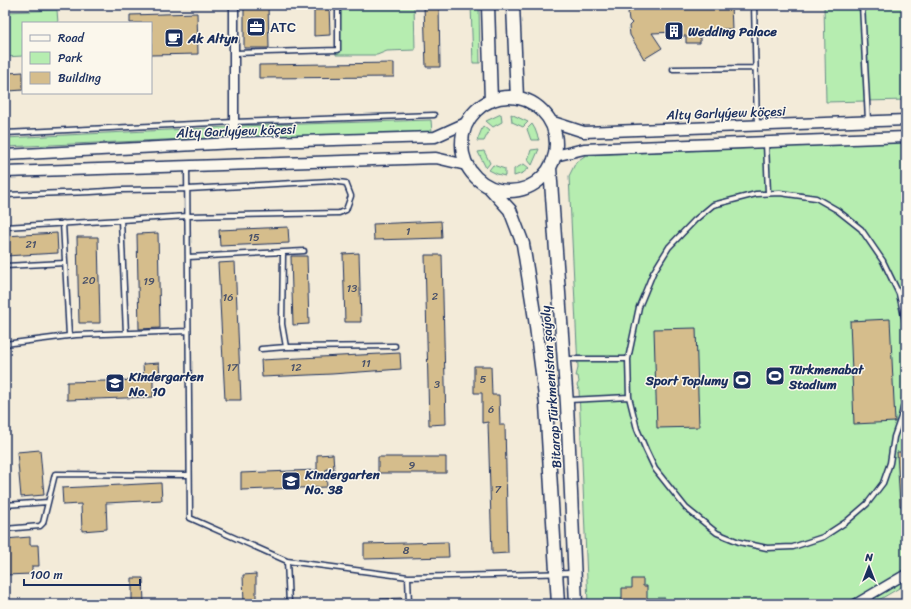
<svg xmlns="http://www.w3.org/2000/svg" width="911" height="609" viewBox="0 0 911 609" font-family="Sriracha,sans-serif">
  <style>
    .green { fill: #b6edb0; stroke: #688e87 }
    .building { fill: #d5bd8c; stroke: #1b2f5e }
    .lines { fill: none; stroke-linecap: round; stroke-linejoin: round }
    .service-casing { stroke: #1b2f5e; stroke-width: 7 }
    .minor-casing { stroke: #1b2f5e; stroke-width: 11 }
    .tertiary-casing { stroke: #1b2f5e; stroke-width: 13 }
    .secondary-casing { stroke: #1b2f5e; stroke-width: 15 }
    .service { stroke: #fbf7ec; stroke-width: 4 }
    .minor { stroke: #fbf7ec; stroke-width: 8 }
    .tertiary { stroke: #fbf7ec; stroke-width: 10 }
    .secondary { stroke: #fbf7ec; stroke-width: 12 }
    .labels { text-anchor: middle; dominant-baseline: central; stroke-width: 3; stroke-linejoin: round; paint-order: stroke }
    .number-label { font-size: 11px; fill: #4a526a }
    .poi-label { font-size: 13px; font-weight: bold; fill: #1b2f5e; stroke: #fbf7ec; text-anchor: start }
    .street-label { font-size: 13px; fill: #1b2f5e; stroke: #fbf7ec }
  </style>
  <rect width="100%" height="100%" fill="#f3ebd9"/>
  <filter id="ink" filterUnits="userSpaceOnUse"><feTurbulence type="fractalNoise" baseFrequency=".025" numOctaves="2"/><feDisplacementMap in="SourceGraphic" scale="8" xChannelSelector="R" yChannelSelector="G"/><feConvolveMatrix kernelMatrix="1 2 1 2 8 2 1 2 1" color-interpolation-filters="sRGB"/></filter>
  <g filter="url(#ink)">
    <path class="green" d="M336 5H414L415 50 387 51 377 55H336Z
      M471 5H479L480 63H473Z
      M824 5H906V100L826 102Z
      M57 10 58 23H23V56L5 57V12Z
      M501 114 502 122 493 127 486 121Z
      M511 114 528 122 523 127 512 122Z
      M431 120 432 132 239 138 238 126Z
      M532 124 535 129 539 140H531L527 129Z
      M483 126 489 131 484 141H477Z
      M229 127 230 137 5 147V138Z
      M906 142V584L872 604H588L579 390 577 385 579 382 578 376H576L578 368 569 176 576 162 586 155Z
      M539 149 532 165 528 160 531 150Z
      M484 151 490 163 486 168 478 152Z
      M524 164 529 168 523 173 514 176V169Z
      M493 165 505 169V176L497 174 489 170Z"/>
    <path class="building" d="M244 5H268L269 48H244Z
      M314 5H329L330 35 314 36Z
      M424 5H439L440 67H426Z
      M631 5H731L732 29H718L719 35 700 36V43H686V36H676V32L652 33 662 48 644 59 630 35 629 26 632 23 629 20 628 13Z
      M197 13 198 54 151 55V23H130V15Z
      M394 63V77L259 78V65Z
      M23 72V90L9 91 8 73Z
      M441 221 442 238 374 240 373 224Z
      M288 227 289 243 220 246 219 230Z
      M57 233 58 253 5 256V236Z
      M158 233 160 328 139 329 137 234Z
      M77 237H98L100 323H79Z
      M359 253 361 322H345L343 254Z
      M425 255H442L446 424 429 425Z
      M291 256H307L309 324 293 325Z
      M235 262 241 400H225L218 263Z
      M890 319 895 422 854 424 850 321Z
      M696 328 699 427 657 428 654 329Z
      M400 353 401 369 332 374 262 377 261 360Z
      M159 363 160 378 153 379V397L67 400V382L144 380 143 364Z
      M474 366H491L492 395H499L500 425H505L508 553 492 554 488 422 482 423V393H474Z
      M40 450 44 495 21 497 17 452Z
      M897 452H906V506H900Z
      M333 454 334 469H326L327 487 241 490V473L317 470V455Z
      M378 457H446V473H378Z
      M161 483 162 500 106 503 107 529 82 531 81 504 63 505 62 488Z
      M30 537V545H38L39 566H32V574L5 575V539Z
      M448 542 449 557 364 559V544Z
      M256 574V604H244L243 575Z
      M132 578H143L144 604H132Z
      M632 579H643V586H647V598H665V604H622V588H632Z
      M402 598V604H378V599Z"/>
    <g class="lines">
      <g class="service-casing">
        <path id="service" d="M754 5 757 125
          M862 5 868 120
          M235 53 338 50V5
          M673 69 755 68
          M5 133 234 122 434 115
          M766 143 768 193
          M187 166 190 518 287 561 408 577 573 573
          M5 195 91 192 121 190 188 189 331 181 346 183 351 196 346 210 339 213 188 216 5 227
          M121 220 126 333
          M63 223 69 336
          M283 253 282 324 286 347
          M188 257 304 251
          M5 266 65 263
          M5 344 76 335 188 331
          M261 349 286 347 395 346
          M565 359H628L639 307 653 273 669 247 695 220 713 205 756 194 780 193 816 198 837 210 861 229 883 261 899 294 906 325
          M628 359 629 397
          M569 400 629 397 637 429 646 450 655 469 686 508 717 533 739 542 767 548 793 547 823 537 846 522 867 504 883 483 890 463 894 437 901 417 906 395
          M5 505 48 502
          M5 529 40 526 43 523 55 474 189 475
          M287 561 289 604
          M408 577 409 604"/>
      </g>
      <g class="minor-casing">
        <path id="minor" d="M234 5V143
          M855 604 906 574"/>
      </g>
      <g class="tertiary-casing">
        <path id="tertiary" d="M550 121 584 132 906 120
          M5 155 234 143 435 137 466 123
          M555 156 584 149 906 137
          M5 172 436 158 466 165"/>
      </g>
      <g class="secondary-casing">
        <path id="secondary" d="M488 5 491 101
          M513 5 517 98
          M462 144a47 47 0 1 1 94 0a47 47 0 1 1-94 0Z
          M550 168 567 404 576 604
          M490 188 510 210 523 244 535 319 546 404 558 604"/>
      </g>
      <use href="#service" class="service"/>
      <use href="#minor" class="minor"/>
      <use href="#tertiary" class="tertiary"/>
      <use href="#secondary" class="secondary"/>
    </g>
  </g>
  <defs>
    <g id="office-square" transform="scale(1)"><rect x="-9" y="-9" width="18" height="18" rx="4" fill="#1b2f5e" stroke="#fbf7ec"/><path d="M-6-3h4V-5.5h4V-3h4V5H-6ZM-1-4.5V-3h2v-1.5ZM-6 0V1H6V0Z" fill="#fff"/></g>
    <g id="building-square" transform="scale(1)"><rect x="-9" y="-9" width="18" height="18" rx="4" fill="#1b2f5e" stroke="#fbf7ec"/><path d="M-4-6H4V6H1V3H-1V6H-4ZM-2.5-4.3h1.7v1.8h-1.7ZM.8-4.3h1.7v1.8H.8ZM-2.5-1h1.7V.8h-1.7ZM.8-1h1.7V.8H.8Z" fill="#fff"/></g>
    <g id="cafe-square" transform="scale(1)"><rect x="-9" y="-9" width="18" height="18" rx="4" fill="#1b2f5e" stroke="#fbf7ec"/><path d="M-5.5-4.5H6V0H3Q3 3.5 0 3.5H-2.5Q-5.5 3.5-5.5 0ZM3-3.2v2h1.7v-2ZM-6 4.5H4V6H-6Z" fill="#fff"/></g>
    <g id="stadium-square" transform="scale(1)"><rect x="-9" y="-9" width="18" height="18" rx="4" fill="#1b2f5e" stroke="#fbf7ec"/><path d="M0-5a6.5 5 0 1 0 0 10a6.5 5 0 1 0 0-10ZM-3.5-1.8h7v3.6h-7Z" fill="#fff"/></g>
    <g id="school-square" transform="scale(1)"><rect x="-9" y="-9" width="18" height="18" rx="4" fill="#1b2f5e" stroke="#fbf7ec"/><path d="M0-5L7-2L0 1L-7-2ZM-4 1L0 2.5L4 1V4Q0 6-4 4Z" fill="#fff"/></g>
  </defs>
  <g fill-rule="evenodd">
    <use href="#office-square" x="256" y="27"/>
    <use href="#building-square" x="674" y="31"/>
    <use href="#cafe-square" x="174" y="38"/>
    <use href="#stadium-square" x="775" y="376"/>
    <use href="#stadium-square" x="742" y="380"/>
    <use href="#school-square" x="115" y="383"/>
    <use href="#school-square" x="291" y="481"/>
  </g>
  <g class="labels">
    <g class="number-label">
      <text x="408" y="231">1</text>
      <text x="254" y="237">15</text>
      <text x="31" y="244">21</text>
      <text x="89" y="280">20</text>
      <text x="149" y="281">19</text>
      <text x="352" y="288">13</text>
      <text x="435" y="296">2</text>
      <text x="228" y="297">16</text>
      <text x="366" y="363">11</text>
      <text x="232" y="367">17</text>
      <text x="296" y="367">12</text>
      <text x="483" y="379">5</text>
      <text x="437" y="384">3</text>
      <text x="491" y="409">6</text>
      <text x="412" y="465">9</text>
      <text x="498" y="489">7</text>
      <text x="406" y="550">8</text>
    </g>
    <g class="poi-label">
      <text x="270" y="27">АТС</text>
      <text x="688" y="31">Wedding Palace</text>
      <text x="188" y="38">Ak Altyn</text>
      <text x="789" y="369">Türkmenabat<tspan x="789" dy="15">Stadium</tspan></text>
      <text x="129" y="376">Kindergarten<tspan x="129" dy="15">No. 10</tspan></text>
      <text x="728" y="380" text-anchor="end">Sport Toplumy</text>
      <text x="305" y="474">Kindergarten<tspan x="305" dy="15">No. 38</tspan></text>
    </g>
    <g class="street-label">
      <text transform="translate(726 113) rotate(-2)">Alty Garlyýew köçesi</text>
      <text transform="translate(236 131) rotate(-2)">Alty Garlyýew köçesi</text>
      <text transform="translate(551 387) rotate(-94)">Bitarap Türkmenistan şaýoly</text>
    </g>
  </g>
  <rect width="911" height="609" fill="none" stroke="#fbf7ec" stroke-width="20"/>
  <rect x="10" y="10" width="891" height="589" fill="none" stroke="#1b2f5e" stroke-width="1.5" filter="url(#ink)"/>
  <rect x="22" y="22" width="130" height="72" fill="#fbf7ec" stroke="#a1a7b3"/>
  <rect x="30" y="35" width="20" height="6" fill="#fbf7ec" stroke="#a1a7b3"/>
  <text x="58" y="42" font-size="12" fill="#1b2f5e">Road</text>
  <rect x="30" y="52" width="20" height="12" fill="#b6edb0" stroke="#a1a7b3"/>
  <text x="58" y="62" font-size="12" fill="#1b2f5e">Park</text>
  <rect x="30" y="72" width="20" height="12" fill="#d5bd8c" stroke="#a1a7b3"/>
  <text x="58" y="82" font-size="12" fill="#1b2f5e">Building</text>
  <g transform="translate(869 567)" stroke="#fbf7ec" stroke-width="3" paint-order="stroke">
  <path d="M0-3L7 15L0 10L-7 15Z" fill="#1b2f5e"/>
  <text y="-6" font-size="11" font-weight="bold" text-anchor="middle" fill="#1b2f5e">N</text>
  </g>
  <path d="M24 579v6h116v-6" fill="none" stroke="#1b2f5e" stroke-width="2"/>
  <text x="30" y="579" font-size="12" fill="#1b2f5e" stroke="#fbf7ec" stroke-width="3" paint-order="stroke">100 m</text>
</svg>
